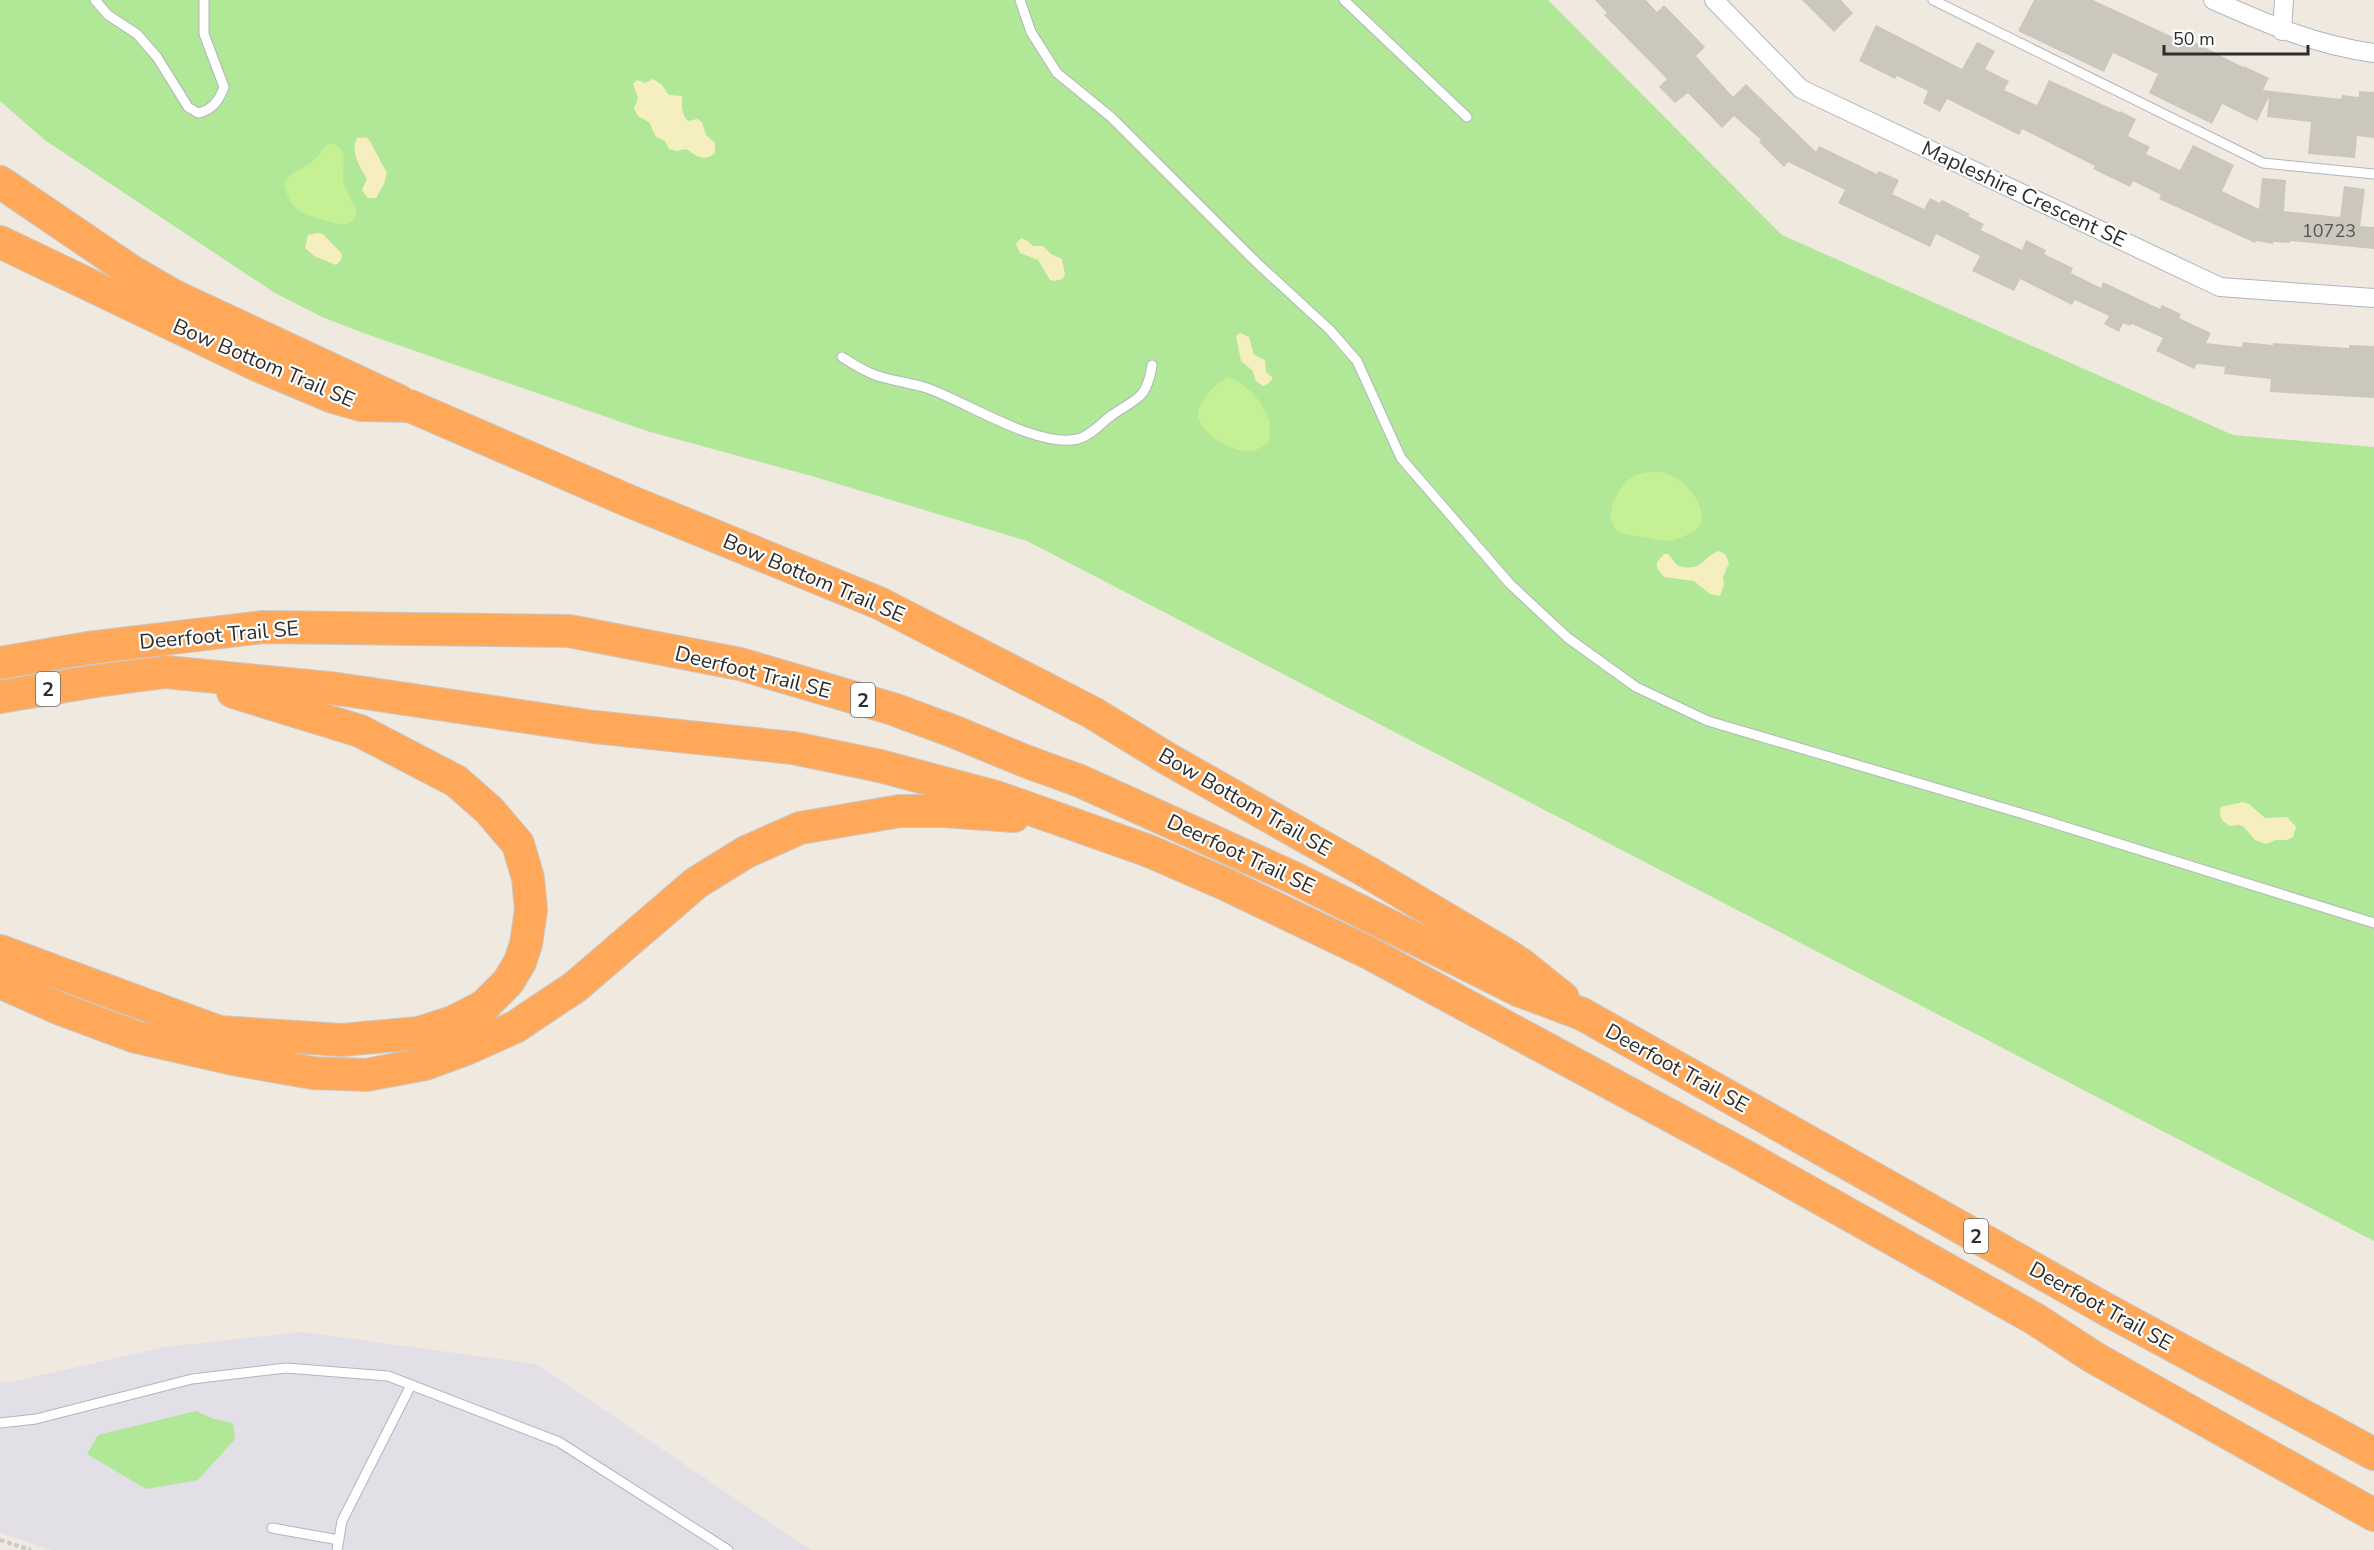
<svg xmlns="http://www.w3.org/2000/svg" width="2374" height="1550" viewBox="0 0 2374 1550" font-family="'Nunito Sans',sans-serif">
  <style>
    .industrial { fill: #e2dfe7 }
    .green { fill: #b0e898 }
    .sand { fill: #f5efc0 }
    .pitch { fill: #c5f093 }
    .building { fill: #cbc7bd }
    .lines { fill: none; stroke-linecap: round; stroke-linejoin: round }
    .lane-casing { stroke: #b3b4c1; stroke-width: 11 }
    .street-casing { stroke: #b3b4c1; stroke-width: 20 }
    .highway-casing { stroke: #c8c8c8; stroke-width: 34 }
    .path { stroke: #c8c8c8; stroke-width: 4; stroke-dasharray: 4.5 3; stroke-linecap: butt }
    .lane { stroke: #fff; stroke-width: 9 }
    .street { stroke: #fff; stroke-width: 18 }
    .highway { stroke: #ffa85a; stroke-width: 32 }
    .labels { text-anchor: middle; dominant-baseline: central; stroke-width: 4.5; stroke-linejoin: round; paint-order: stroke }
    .number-label { font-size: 18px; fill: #545451 }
    .shield { fill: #fff; stroke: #6c6c6c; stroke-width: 1.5 }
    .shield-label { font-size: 20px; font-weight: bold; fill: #2d2d2d }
    .street-label { font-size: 21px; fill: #2d2d2d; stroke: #fff }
  </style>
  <rect width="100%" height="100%" fill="#efe9df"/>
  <path class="industrial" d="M302 1332 536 1364 811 1550H51L0 1533V1381L11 1382 165 1347Z"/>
  <path class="green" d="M0 0H1548L1782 235 2233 435 2374 447V1241L1027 541 815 477 647 431 366 334 322 317 275 293 46 141 0 101Z
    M196 1411 214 1419 233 1423 235 1439 198 1480 146 1489 87 1454 98 1435Z"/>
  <path class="sand" d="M653 79 662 85 669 95 682 96C682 106 681 114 688 121L697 119 702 122 706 135 715 143V153C703 162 698 157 686 149L677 151 669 149 665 141 656 137 649 122 638 116 634 109 638 98 633 84 637 80 645 83Z
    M357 138C360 138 364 137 367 138 371 140 382 166 387 172L384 184 376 198H368L362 190 367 179C360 167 350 152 357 138Z
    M317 233 323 234 342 254 341 260 336 265 314 256 305 248 308 235Z
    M1021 238 1028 241 1033 246H1043L1051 254 1062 259 1065 275 1062 279 1055 281 1050 280 1038 260 1020 253 1016 244Z
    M1240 333 1249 337 1254 355 1265 360 1266 372 1273 378 1268 384 1263 386 1256 381 1252 370 1241 361 1236 336Z
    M1719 551 1725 554 1729 563 1723 577 1724 585 1720 596 1710 594 1694 581 1664 577 1657 568V562L1664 554H1668L1677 565C1701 574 1702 557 1719 551Z
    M2243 802 2249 804 2265 818 2287 817 2296 827 2293 837 2287 840H2276L2266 844 2255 840 2244 827 2239 825 2230 826C2222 822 2218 815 2221 807Z"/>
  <path class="pitch" d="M331 143C350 148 342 165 343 180 345 190 353 202 357 212 356 218 351 224 344 224 335 225 305 215 298 210 290 204 287 194 284 185 290 170 304 170 314 160 321 154 322 147 331 143Z
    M1228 377C1251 385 1278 416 1268 442 1262 448 1255 451 1247 451 1230 451 1197 432 1198 413 1199 407 1203 400 1207 396 1213 387 1219 382 1228 377Z
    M1657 471C1664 473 1672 475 1678 479 1695 490 1715 523 1689 534 1669 543 1669 542 1649 538 1639 535 1627 537 1618 531 1600 518 1619 484 1634 476 1641 473 1649 472 1657 471Z"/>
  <path class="building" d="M1595 0H1646L1657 12 1664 5 1705 47 1696 56 1733 97 1746 84 1816 152 1819 146 1877 174 1879 171 1899 180 1892 194 1924 209 1930 198 1940 203 1942 200 1970 214 1968 216 1984 224 1981 230 2022 250 2026 240 2046 250 2044 254 2073 268 2071 273 2101 288 2103 282 2160 309 2162 305 2181 314 2179 318 2211 333 2206 343 2242 347 2243 342 2273 345V343L2349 348V345L2374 346V398L2270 392 2271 379 2224 374 2225 367 2197 364 2194 369 2156 351 2163 338 2132 324 2130 326 2123 323 2119 332 2104 324 2109 316 2075 300 2072 305 2020 279 2014 291 1972 271 1980 256 1936 234 1930 247 1838 203 1845 190 1788 162 1784 167 1759 142 1761 140 1734 116 1722 128 1688 93 1675 103 1659 87 1667 79 1604 15 1607 13Z
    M1802 0H1841L1853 13 1834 32Z
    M2034 0H2093L2175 38 2177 33 2243 67 2244 66 2269 78 2263 90 2341 99 2342 95 2359 97V91L2374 92V138L2357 136 2355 158 2308 154 2311 122 2267 117 2269 97 2257 121 2222 104 2212 124 2149 93 2158 74 2113 53 2104 72 2018 31Z
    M1876 25 1962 69 1977 42 1995 51 1985 69 2009 81 2004 90 2037 105 2049 80 2119 112 2120 111 2136 119 2128 136 2150 147 2146 154 2180 170 2193 145 2234 165 2222 191 2259 209 2262 178 2286 180 2284 211 2340 217 2344 186 2365 189 2360 226 2374 227V249L2290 241V243L2273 242V244L2256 241 2255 243 2159 199 2161 195 2133 181 2130 187 2093 169 2095 166 2022 129 2019 135 1947 99 1940 112 1923 103 1928 91 1897 76 1895 79 1859 61Z"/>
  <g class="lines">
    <g class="lane-casing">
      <path id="lane" d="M95 0 108 15 137 34 157 57 188 107 198 113C212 110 219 101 224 87L204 34V0
        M1020 0 1031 32 1057 73 1111 117 1257 263 1330 330 1357 361 1401 458 1510 584 1568 638 1636 687 1708 721 2027 815 2374 923
        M1344 0 1467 117
        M1933 0 2263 163 2374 174
        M842 357C853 364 865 372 878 376 894 381 911 383 927 388 967 402 1036 448 1078 439 1092 435 1101 423 1112 415 1137 398 1147 399 1152 365
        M0 1423 36 1419 192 1379 286 1368 388 1376 559 1442 728 1550
        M272 1528 339 1540
        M337 1550 342 1521 411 1385"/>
    </g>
    <g class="street-casing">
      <path id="street" d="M1714 0 1801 89 2220 287 2374 298
        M2213 0C2267 24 2315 45 2374 53
        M2282 31 2284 0"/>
    </g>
    <g class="highway-casing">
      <path id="highway" d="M0 182 131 271 174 296 399 401
        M0 242 257 365 333 397 361 405 410 406 629 501 879 603 1093 713 1168 759 1369 873 1507 955 1522 965 1563 998
        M0 663 88 648 263 627 569 631 740 664 893 709 955 732 1025 761 1080 781 1294 878 1518 990 1582 1014 2109 1311 2374 1454
        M0 697 96 681 166 672 338 689 594 727 793 748 880 766 996 797 1149 851 1227 885 1371 954 1743 1155 2035 1319 2093 1357 2374 1515
        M0 951 219 1032 342 1040 419 1033 453 1022 484 1006 508 982 520 962 526 944 531 910 528 878 518 844 489 810 456 781 360 731 233 692
        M0 982 58 1008 136 1037 233 1059 313 1073 366 1075 425 1064 466 1049 515 1027 575 987 696 883 746 852 800 828 900 811H943L1014 816"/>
    </g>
    <path class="path" d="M0 1540 31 1550"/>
    <use href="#lane" class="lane"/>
    <use href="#street" class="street"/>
    <use href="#highway" class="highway"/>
  </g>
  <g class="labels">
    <g class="number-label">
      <text x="2329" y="231">10723</text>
    </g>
    <g class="shield">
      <rect x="36" y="672" width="24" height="34" rx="4.5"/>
      <rect x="851" y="683" width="24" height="34" rx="4.5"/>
      <rect x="1964" y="1219" width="24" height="34" rx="4.5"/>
    </g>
    <g class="shield-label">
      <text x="48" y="689">2</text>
      <text x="863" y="700">2</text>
      <text x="1976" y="1236">2</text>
    </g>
    <g class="street-label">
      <text transform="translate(2024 194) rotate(25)">Mapleshire Crescent SE</text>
      <text transform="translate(264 363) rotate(23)">Bow Bottom Trail SE</text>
      <text transform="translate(814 578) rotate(23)">Bow Bottom Trail SE</text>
      <text transform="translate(219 635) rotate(-5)">Deerfoot Trail SE</text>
      <text transform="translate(753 672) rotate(14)">Deerfoot Trail SE</text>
      <text transform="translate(1245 802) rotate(30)">Bow Bottom Trail SE</text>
      <text transform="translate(1241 854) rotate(25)">Deerfoot Trail SE</text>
      <text transform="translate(1677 1068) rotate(29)">Deerfoot Trail SE</text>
      <text transform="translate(2101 1306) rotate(29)">Deerfoot Trail SE</text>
    </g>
  </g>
  <path d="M2164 45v9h144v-9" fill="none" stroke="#2d2d2d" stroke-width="3"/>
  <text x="2173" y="45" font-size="18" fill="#2d2d2d" stroke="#ffffff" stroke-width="4.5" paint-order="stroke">50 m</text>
</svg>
